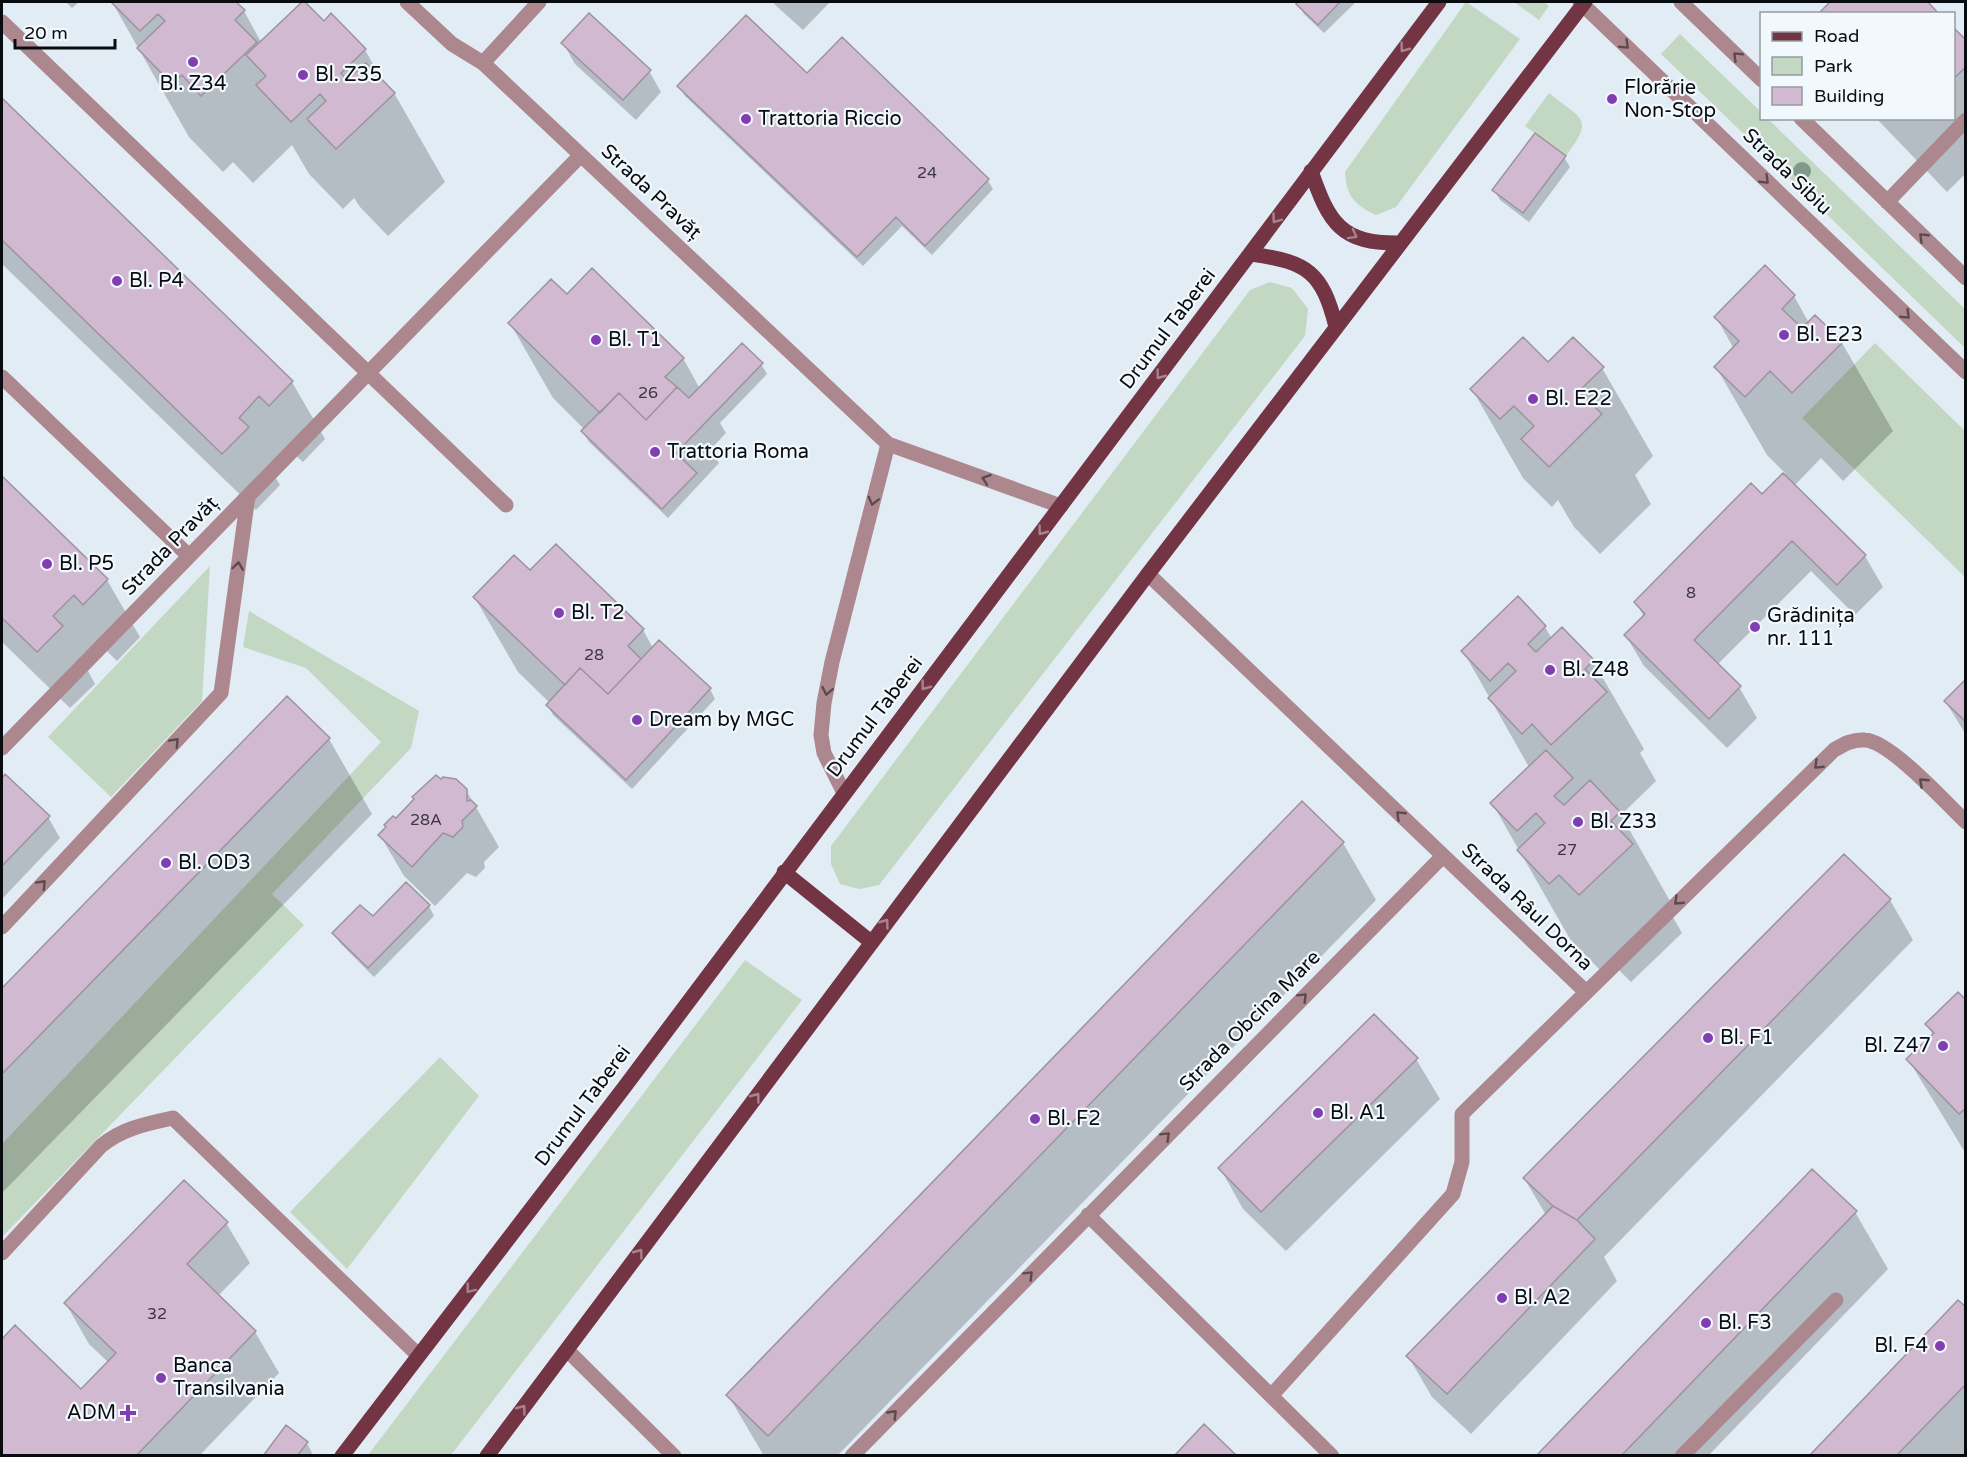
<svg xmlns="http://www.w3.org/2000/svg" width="1967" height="1457" viewBox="0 0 1967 1457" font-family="'Varela Round',sans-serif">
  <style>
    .green { fill: #c2d8c2 }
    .shadow { fill: #0003 }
    .building { fill: #d2b9d2; stroke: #9c939c; stroke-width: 1.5 }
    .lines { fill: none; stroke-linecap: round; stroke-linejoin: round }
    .minor { stroke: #ad878e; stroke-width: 15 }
    .major { stroke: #733544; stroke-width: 15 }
    .tree { fill: #809a8a }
    .oneway { stroke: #5b4a4e }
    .oneway2 { stroke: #a6838e }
    .poi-dot { fill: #803eb2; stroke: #f2f9fe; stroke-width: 2 }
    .labels { text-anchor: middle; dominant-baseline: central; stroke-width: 4.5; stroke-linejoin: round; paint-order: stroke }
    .number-label { font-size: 16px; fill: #3b3740 }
    .poi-label { font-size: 20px; fill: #090c0f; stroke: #f2f9fe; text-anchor: start }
    .street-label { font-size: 20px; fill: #090c0f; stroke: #f2f9fe }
  </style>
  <rect width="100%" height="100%" fill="#e2ecf5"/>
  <path class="green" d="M1466 2 1520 39 1396 207 1376 215C1355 205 1346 196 1345 172Z
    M1514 2H1544L1549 6 1539 20Z
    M1680 34 1761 112 1762 118 1768 119 1965 309V348L1661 54Z
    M1549 93C1582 120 1595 117 1566 156L1525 126Z
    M1270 282 1292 288 1308 309 1305 336 879 885 859 889 840 884 831 864V846L1250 290Z
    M1875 343 1965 431V577L1802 418Z
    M210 566 202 701 111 797 48 737Z
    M249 611 419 711 411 748 272 894 304 925 2 1237V1144L381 742 306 668 243 647Z
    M745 960 802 1000 451 1455H368Z
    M440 1057 479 1096 347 1269 290 1212Z"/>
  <path class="shadow" d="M66 2H79L72 8Z
    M112 2H234L244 11 261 42 303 2 324 23 365 50 384 83 394 93 445 182 388 236 360 207 354 198 343 209 309 174 292 145 253 183 233 162 223 172 189 137Z
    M772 2H830L803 30Z
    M1301 2H1356L1324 33 1304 14 1298 4Z
    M1827 2H1926L1937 14 1829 4Z
    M1954 30 1966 42V173L1947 192 1876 118H1954Z
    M563 43 649 71 661 92 636 120 575 64Z
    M807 76 987 179 993 189 932 255 902 226 863 266 685 96 679 86Z
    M2 100 292 382 325 439 303 462 293 453 273 473 280 485 256 510 2 264Z
    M1564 157 1570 167 1529 222 1500 200 1494 190Z
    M1765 267 1794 296 1809 323 1842 343 1893 431 1843 481 1821 458 1794 486 1865 556 1883 587 1855 615 1811 571 1717 665 1739 687 1757 718 1727 748 1644 666 1626 636 1644 617 1636 602 1762 496 1785 473 1767 455 1716 367 1734 349 1716 317Z
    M567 296 683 358 700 389 761 364 767 374 720 423 726 433 711 449 719 463 668 518 589 442 583 432 585 430 553 398 510 323Z
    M1548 364 1602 368 1653 456 1635 475 1651 504 1600 554 1574 527 1558 500 1552 507 1523 478 1472 389Z
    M2 478 107 580 140 637 117 661 107 651 88 671 95 684 70 708 2 642Z
    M530 573 643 630 653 648 710 689 715 699 632 789 553 715 548 706 550 703 518 672 475 598Z
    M1545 627 1552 639 1562 629 1593 661 1644 749 1640 753 1656 781 1621 815 1670 901 1666 905 1682 933 1631 982 1611 962 1601 971 1570 939 1492 803 1529 767 1463 651Z
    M1966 681V735L1946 702Z
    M287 698 329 739 372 814 2 1193V990Z
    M5 776 48 817 60 838 2 899V780Z
    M466 790 499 847 484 862 485 868 476 877 467 873 435 906 404 876 380 835 396 820Z
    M1343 843 1376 900 837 1456H764L728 1395Z
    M1890 900 1913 940 1604 1257 1617 1281 1471 1434 1432 1397 1408 1356 1546 1215 1524 1178Z
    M429 906 434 916 374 977 340 943 334 934Z
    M1966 1002V1154L1908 1059 1933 1035 1927 1024Z
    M1416 1059 1440 1099 1286 1251 1243 1209 1220 1168Z
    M1855 1212 1888 1269 1708 1456H1538Z
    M226 1223 250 1263 218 1296 255 1332 279 1373 199 1456H2V1341L15 1327 81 1391 109 1363 89 1344 66 1304Z
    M1966 1310V1456H1811Z
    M307 1443 312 1453 310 1456H265Z"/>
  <path class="building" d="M111 2H236L245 10 235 20 257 42 201 96 182 75 172 84 137 48 165 21 158 14 140 31Z
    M302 2H305L324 21 331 13 366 49 341 73 347 80 366 63 395 93 336 149 307 119 326 101 320 94 291 122 256 85 266 76 246 55Z
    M1299 2H1340L1318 25 1296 4Z
    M1830 2H1928L1939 14H1818Z
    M589 13 651 70 623 100 561 43Z
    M746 15 807 73 842 37 989 179 925 246 896 217 857 257 677 86Z
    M1954 28 1966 40V67L1954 78Z
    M2 98 293 381 269 406 259 396 239 418 249 427 222 454 2 240Z
    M1535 133 1566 156 1523 213 1492 190Z
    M1765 265 1795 295 1782 309 1802 328 1815 315 1843 342 1792 393 1770 371 1745 397 1714 367 1739 341 1714 317Z
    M592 268 684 358 665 377 677 387 646 420 619 393 600 413 508 323 551 279 567 294Z
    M1523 337 1548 362 1573 337 1604 367 1579 391 1602 414 1549 467 1521 439 1534 426 1514 406 1500 419 1470 389Z
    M742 343 763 363 676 453 697 473 662 509 581 431 619 393 646 420 677 387 689 398Z
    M1783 473 1866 555 1837 585 1792 541 1694 640 1741 686 1709 719 1624 635 1645 614 1634 602 1751 483 1762 494Z
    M2 476 108 579 83 605 74 595 53 616 63 626 37 652 2 618Z
    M556 544 644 629 628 646 641 659 608 694 580 668 565 685 473 597 514 555 530 570Z
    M1518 596 1546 626 1528 644 1536 652 1562 627 1594 660 1585 669 1607 692 1551 745 1532 724 1522 734 1488 698 1516 671 1508 663 1490 681 1461 651Z
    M659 640 711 688 626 780 546 705 580 668 608 694Z
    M1966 679V722L1944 701Z
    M287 696 330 738 2 1074V988Z
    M1546 750 1573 778 1554 796 1564 805 1590 780 1620 812 1611 821 1633 844 1579 895 1559 875 1549 884 1517 850 1545 823 1536 813 1517 831 1490 803Z
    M5 774 50 816 2 866V778Z
    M436 775 441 779 443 777 456 779 467 789V801L471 800 477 806 462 821 463 827 453 837 443 833 412 867 378 835 386 827 384 825 393 816 396 818 414 799 412 797Z
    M1302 801 1344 842 768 1436 726 1395Z
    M1844 854 1891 899 1577 1220 1553 1206 1523 1178Z
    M406 882 430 905 368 968 332 933 360 905 373 916Z
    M1958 992 1966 1000V1108L1959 1114 1906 1059 1934 1033 1925 1024Z
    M1374 1014 1418 1058 1261 1212 1218 1168Z
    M1812 1169 1857 1211 1621 1456H1536Z
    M184 1180 228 1222 187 1264 256 1331 136 1456H2V1339L15 1325 81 1389 116 1353 64 1303Z
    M1553 1206 1577 1220 1595 1239 1447 1394 1406 1356Z
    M1958 1300 1966 1307V1384L1896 1456H1809Z
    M1204 1424 1237 1456H1174Z
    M286 1425 308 1442 297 1456H263Z"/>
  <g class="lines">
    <path class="minor" d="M407 2 452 44 483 63 888 444 1061 506
      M1580 2 1966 372
      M1681 2 1762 80
      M2 22 506 505
      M483 63 539 2
      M1801 118 1966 278
      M1887 202 1966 120
      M2 377 189 556
      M1148 574 1585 991
      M2 748 581 155
      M844 793 824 753 821 735 824 703 832 662 888 444
      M2 927 221 693 248 496
      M1088 1215 1332 1456
      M2 1253 101 1146C123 1128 146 1124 173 1118L418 1355
      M567 1350 674 1456
      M1271 1396 1453 1194 1462 1162V1114L1834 750C1844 744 1853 739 1865 740 1890 741 1946 803 1966 822
      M852 1456 1443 856
      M1682 1456 1836 1300"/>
    <path class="major" d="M1311 171C1329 223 1341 244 1400 243
      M1251 254C1307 262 1322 271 1336 327
      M784 872 871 942
      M342 1456 623 1089 1439 2
      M487 1456 1148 574 1585 2"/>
  </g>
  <circle class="tree" cx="1802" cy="171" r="9"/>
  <defs><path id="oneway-chevron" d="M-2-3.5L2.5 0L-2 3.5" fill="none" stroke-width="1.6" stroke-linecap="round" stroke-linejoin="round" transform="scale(1.5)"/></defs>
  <g class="oneway">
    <use href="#oneway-chevron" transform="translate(1625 45) rotate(44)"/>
    <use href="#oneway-chevron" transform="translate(1737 56) rotate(-136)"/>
    <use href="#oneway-chevron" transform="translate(1765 180) rotate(44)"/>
    <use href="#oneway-chevron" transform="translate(1923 237) rotate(-136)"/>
    <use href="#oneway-chevron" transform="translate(1906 315) rotate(44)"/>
    <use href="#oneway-chevron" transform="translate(986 479) rotate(-161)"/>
    <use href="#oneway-chevron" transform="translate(873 501) rotate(104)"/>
    <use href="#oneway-chevron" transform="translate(238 566) rotate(-82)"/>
    <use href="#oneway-chevron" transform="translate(827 691) rotate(101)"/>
    <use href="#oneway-chevron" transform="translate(175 742) rotate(-47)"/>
    <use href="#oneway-chevron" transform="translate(1818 765) rotate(136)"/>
    <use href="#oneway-chevron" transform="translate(1923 782) rotate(-137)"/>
    <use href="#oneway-chevron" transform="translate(1400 815) rotate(-136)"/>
    <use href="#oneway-chevron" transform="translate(42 884) rotate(-47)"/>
    <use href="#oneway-chevron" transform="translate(1678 901) rotate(136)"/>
    <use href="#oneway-chevron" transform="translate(1303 997) rotate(-45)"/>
    <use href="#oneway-chevron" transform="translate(1166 1136) rotate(-45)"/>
    <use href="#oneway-chevron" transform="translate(1029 1275) rotate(-45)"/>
    <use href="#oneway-chevron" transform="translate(893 1414) rotate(-46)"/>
  </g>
  <g class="oneway2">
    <use href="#oneway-chevron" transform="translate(1404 48) rotate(127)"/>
    <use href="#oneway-chevron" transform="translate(1276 219) rotate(126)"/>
    <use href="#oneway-chevron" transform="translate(1353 235) rotate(29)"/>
    <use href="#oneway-chevron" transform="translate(1160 375) rotate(127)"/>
    <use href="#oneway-chevron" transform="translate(1042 531) rotate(127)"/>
    <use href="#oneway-chevron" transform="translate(925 686) rotate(127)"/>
    <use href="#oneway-chevron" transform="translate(885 923) rotate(-53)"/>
    <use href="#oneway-chevron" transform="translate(756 1097) rotate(-53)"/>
    <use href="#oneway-chevron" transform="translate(639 1253) rotate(-53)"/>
    <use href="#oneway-chevron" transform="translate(470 1289) rotate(128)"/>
    <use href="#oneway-chevron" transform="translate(522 1409) rotate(-53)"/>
  </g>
  <g class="poi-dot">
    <circle cx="193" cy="62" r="6"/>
    <circle cx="303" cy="75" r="6"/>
    <circle cx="1612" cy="99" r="6"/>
    <circle cx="746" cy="119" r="6"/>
    <circle cx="117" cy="281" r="6"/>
    <circle cx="1784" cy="335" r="6"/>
    <circle cx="596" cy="340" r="6"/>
    <circle cx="1533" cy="399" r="6"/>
    <circle cx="655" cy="452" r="6"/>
    <circle cx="47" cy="564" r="6"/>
    <circle cx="559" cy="613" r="6"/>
    <circle cx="1755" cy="627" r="6"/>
    <circle cx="1550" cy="670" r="6"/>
    <circle cx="637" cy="720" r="6"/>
    <circle cx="1578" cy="822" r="6"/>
    <circle cx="166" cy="863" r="6"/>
    <circle cx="1708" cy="1038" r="6"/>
    <circle cx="1943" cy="1046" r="6"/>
    <circle cx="1318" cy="1113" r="6"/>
    <circle cx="1035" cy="1119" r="6"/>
    <circle cx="1502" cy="1298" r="6"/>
    <circle cx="1706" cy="1323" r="6"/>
    <circle cx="1940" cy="1346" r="6"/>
    <circle cx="161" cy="1378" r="6"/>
    <path d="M125 1404h6v6h6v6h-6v6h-6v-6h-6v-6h6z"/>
  </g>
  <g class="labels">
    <g class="number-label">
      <text x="927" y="173">24</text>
      <text x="648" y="393">26</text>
      <text x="1691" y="593">8</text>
      <text x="594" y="655">28</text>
      <text x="426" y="820">28A</text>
      <text x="1567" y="850">27</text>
      <text x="157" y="1314">32</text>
    </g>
    <g class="poi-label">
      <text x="315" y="75">Bl. Z35</text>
      <text x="193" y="84" text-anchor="middle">Bl. Z34</text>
      <text x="1624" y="88">Florărie<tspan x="1624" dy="23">Non-Stop</tspan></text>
      <text x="758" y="119">Trattoria Riccio</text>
      <text x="129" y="281">Bl. P4</text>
      <text x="1796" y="335">Bl. E23</text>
      <text x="608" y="340">Bl. T1</text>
      <text x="1545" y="399">Bl. E22</text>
      <text x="667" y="452">Trattoria Roma</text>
      <text x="59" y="564">Bl. P5</text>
      <text x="571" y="613">Bl. T2</text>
      <text x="1767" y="616">Grădinița<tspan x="1767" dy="23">nr. 111</tspan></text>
      <text x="1562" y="670">Bl. Z48</text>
      <text x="649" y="720">Dream by MGC</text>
      <text x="1590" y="822">Bl. Z33</text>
      <text x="178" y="863">Bl. OD3</text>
      <text x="1720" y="1038">Bl. F1</text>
      <text x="1931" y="1046" text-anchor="end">Bl. Z47</text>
      <text x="1330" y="1113">Bl. A1</text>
      <text x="1047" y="1119">Bl. F2</text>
      <text x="1514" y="1298">Bl. A2</text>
      <text x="1718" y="1323">Bl. F3</text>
      <text x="1928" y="1346" text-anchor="end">Bl. F4</text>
      <text x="173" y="1366">Banca<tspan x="173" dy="23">Transilvania</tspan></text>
      <text x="116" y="1413" text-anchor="end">ADM</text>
    </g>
    <g class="street-label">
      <text transform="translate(1787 172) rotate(44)">Strada Sibiu</text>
      <text transform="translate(651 192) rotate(43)">Strada Pravăț</text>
      <text transform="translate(1168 329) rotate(-53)">Drumul Taberei</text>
      <text transform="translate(170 546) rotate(-46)">Strada Pravăț</text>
      <text transform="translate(875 717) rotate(-53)">Drumul Taberei</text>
      <text transform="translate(1527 907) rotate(44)">Strada Râul Dorna</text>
      <text transform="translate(1250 1021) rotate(-45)">Strada Obcina Mare</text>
      <text transform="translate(583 1106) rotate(-53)">Drumul Taberei</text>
    </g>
  </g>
  <rect width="1967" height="1457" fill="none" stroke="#090c0f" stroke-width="6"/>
  <rect x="1760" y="12" width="195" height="108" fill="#f2f9fe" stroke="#959a9e" stroke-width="1.5"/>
  <rect x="1772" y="32" width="30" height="9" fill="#733544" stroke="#959a9e" stroke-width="1.5"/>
  <text x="1814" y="42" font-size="18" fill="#090c0f">Road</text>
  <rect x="1772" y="57" width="30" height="18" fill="#c2d8c2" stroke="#959a9e" stroke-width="1.5"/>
  <text x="1814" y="72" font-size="18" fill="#090c0f">Park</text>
  <rect x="1772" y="87" width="30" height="18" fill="#d2b9d2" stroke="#959a9e" stroke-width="1.5"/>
  <text x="1814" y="102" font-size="18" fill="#090c0f">Building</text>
  <path d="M15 39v9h100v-9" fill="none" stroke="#090c0f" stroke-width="3"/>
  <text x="24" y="39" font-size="18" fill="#090c0f" stroke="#f2f9fe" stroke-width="4.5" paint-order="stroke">20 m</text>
</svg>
